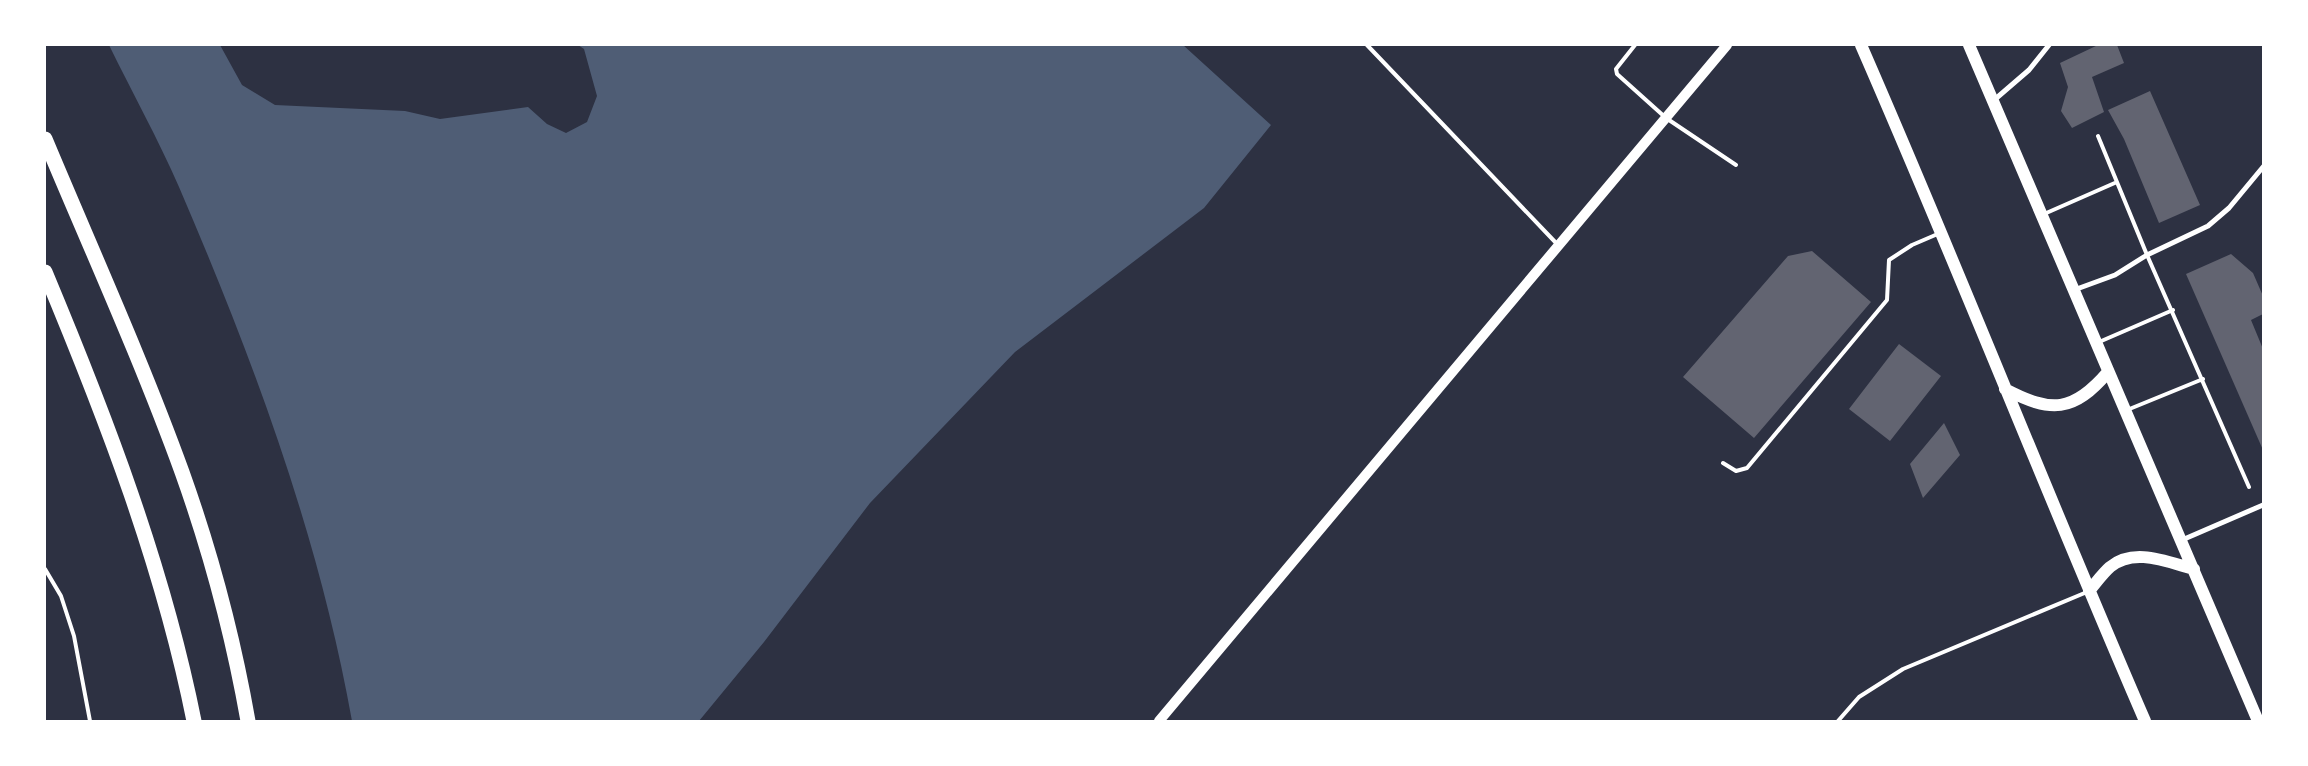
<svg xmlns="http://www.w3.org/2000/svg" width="2308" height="766" viewBox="0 0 2308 766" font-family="Inter,sans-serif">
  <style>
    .water { fill: #4f5d75 }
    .building { fill: #626471 }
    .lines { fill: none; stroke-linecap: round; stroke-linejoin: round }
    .service { stroke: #fff; stroke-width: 4 }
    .minor { stroke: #fff; stroke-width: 5 }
    .secondary { stroke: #fff; stroke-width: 10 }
    .primary { stroke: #fff; stroke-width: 12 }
    .motorway { stroke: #fff; stroke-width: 15 }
  </style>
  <rect width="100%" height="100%" fill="#2d3142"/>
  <path class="water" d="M109 45H220L242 85 275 105 405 111 440 119 528 107 547 124 566 133 587 122 597 96 584 49 578 45H1183L1271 125 1204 208 1015 352 870 503 764 642 699 721H352C319 536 253 359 179 187 158 139 132 92 109 45Z"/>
  <path class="building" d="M2098 45H2117L2124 63 2092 77 2104 112 2072 128 2061 111 2068 87 2060 63Z
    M2150 91 2200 205 2159 223 2124 139 2108 110Z
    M1812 251 1871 302 1754 438 1683 377 1788 256Z
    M2231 254 2253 273 2263 296V314L2251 320 2263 349V450L2186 274Z
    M1899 344 1941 376 1890 441 1849 409Z
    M1944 423 1960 455 1923 498 1910 464Z"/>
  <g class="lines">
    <path class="service" d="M1367 45 1558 245
      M1635 45 1616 69 1617 74 1666 118 1736 165
      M2098 136 2147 255 2249 487
      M2044 214 2117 182
      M2099 342 2173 310
      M2127 410 2203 379
      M1723 463 1736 471 1747 468 1887 300 1889 260 1912 245 1940 233
      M45 569 61 596 74 636 90 721
      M1838 721 1859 697 1903 669 2087 592"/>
    <path class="minor" d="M1993 101 2029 70 2049 45
      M2074 290 2115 275 2147 255 2208 226 2229 208 2263 167
      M2182 540 2263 505"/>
    <path class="secondary" d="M1159 721 1727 45"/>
    <path class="primary" d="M1861 45C1959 269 2048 497 2145 721
      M1969 45 2258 721
      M2005 389C2051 413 2073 413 2108 372
      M2089 591C2096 583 2102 574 2110 567 2134 547 2167 562 2194 569"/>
    <path class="motorway" d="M45 139C91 249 141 359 182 472 211 553 233 636 248 721
      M45 272C106 418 163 566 194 721"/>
  </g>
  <rect width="2308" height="766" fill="none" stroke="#ffffff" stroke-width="92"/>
</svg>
